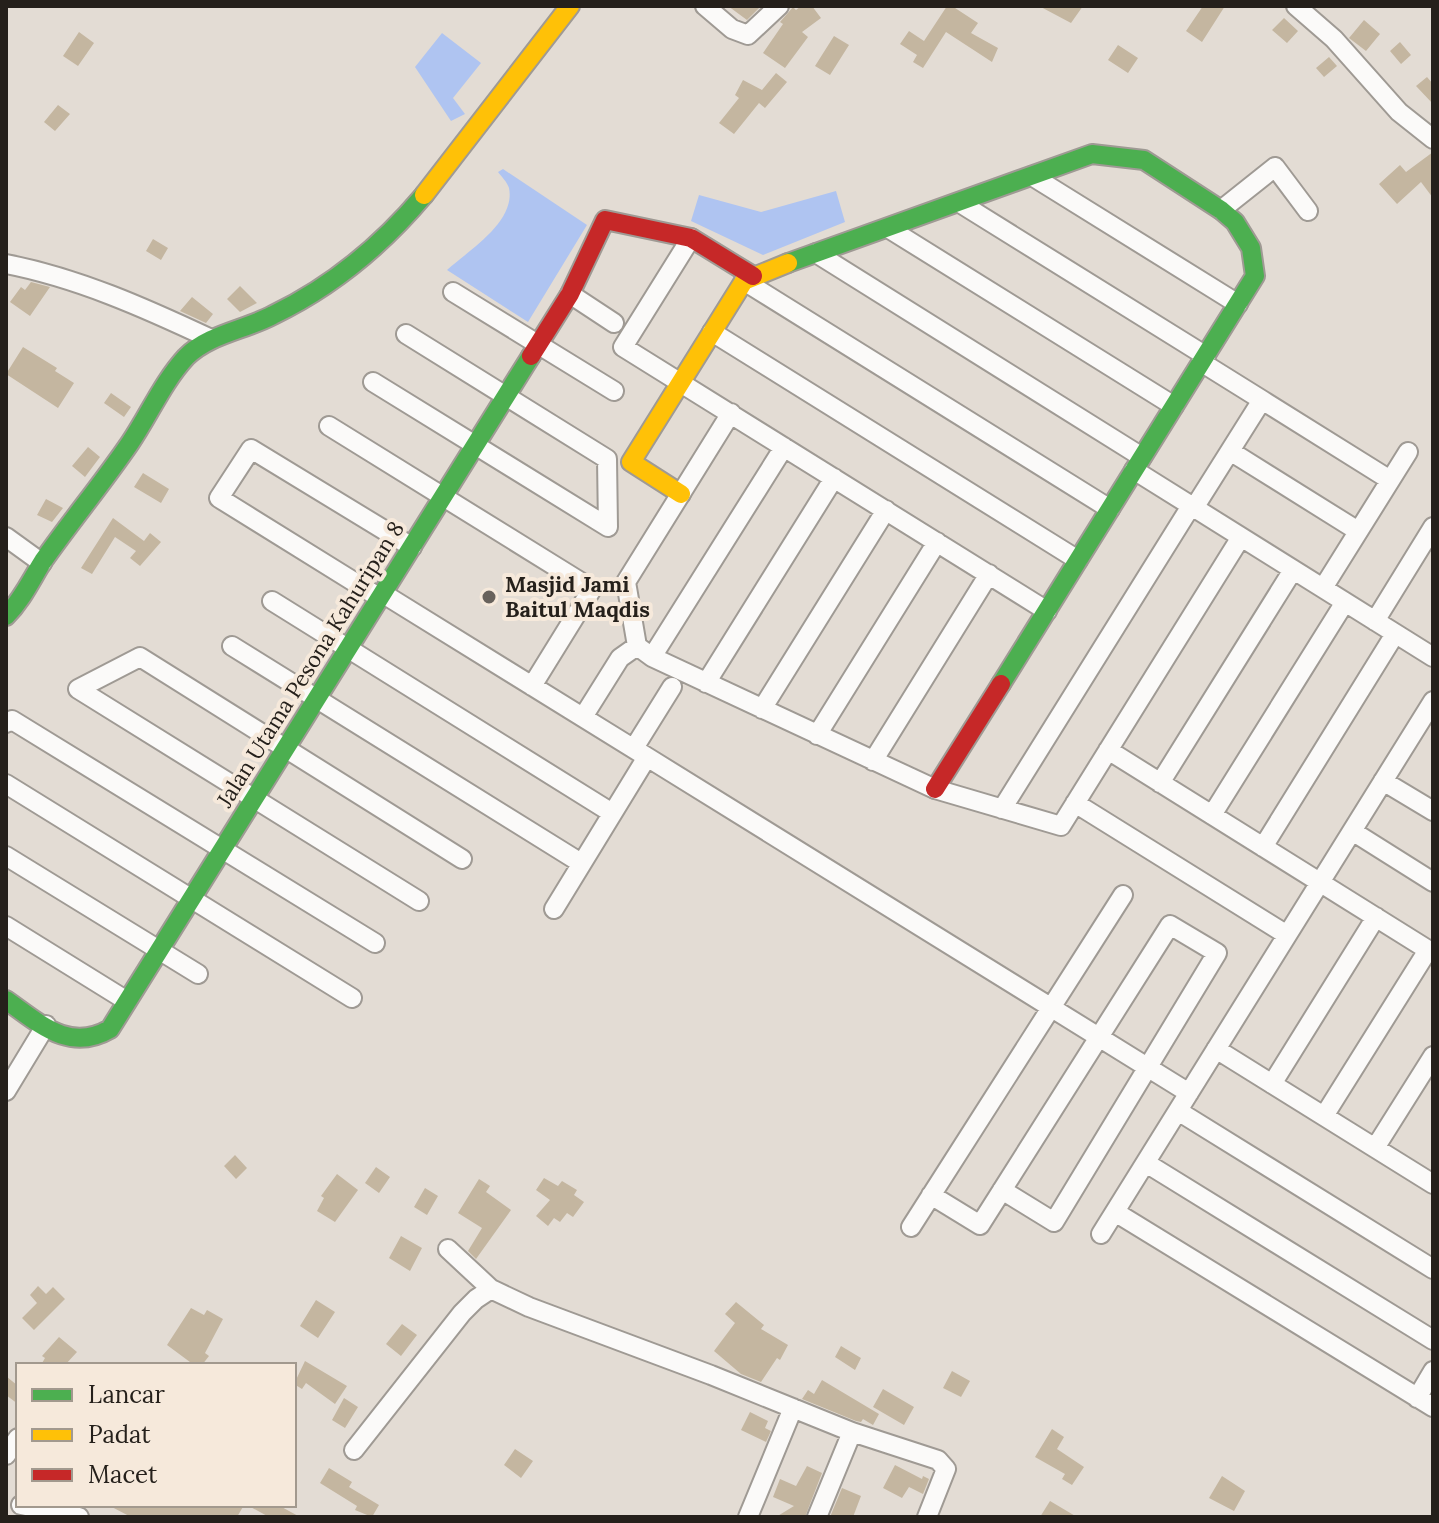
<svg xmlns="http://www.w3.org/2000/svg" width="1439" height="1523" viewBox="0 0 1439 1523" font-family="Lora,serif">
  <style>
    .water { fill: #afc4f1 }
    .building { fill: #c4b6a0 }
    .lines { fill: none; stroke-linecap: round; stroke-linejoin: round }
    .street-casing { stroke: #9f9a94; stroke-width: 22 }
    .fast-casing { stroke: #9f9a94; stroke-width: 22 }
    .slow-casing { stroke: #9f9a94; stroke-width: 22 }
    .jam-casing { stroke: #9f9a94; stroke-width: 22 }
    .street { stroke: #fbfaf9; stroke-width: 18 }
    .fast { stroke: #4caf50; stroke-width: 18 }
    .slow { stroke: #ffc107; stroke-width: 18 }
    .jam { stroke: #c62828; stroke-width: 18 }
    .poi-dot { fill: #68625c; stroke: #f6e9db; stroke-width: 3 }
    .labels { text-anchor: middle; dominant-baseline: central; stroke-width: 8; stroke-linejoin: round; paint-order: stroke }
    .poi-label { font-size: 22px; font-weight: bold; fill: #25201b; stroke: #f6e9db; text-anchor: start }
    .street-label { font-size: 22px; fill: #25201b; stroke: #f6e9db }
  </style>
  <rect width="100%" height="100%" fill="#e3dcd4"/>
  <path class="water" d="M442 33 481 63 453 98 465 114 451 121 415 67Z
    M503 169 587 225 528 322 447 270C468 251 516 222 509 188 507 182 502 177 498 172Z
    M836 191 845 222 763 255 691 221 699 195 761 212Z"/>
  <path class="building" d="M728 6H761L747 20Z
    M801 6H812L821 18 802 32 808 37 785 68 763 53 783 24 780 22 793 7 796 10Z
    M947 6H952L978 23 971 33 998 48 992 62 946 32 923 68 913 62 917 55 900 44 909 31 924 41Z
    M1039 6H1083L1071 23Z
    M1203 6H1225L1202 42 1186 31Z
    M1284 18 1298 31 1287 43 1272 30Z
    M1364 20 1380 34 1366 51 1349 38Z
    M79 32 94 43 78 66 63 56Z
    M834 36 849 45 830 75 815 66Z
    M1400 42 1411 55 1401 64 1390 51Z
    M1118 45 1138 58 1128 73 1108 60Z
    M1329 57 1337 66 1324 77 1316 68Z
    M776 73 787 82 765 108 759 103 734 134 719 123 739 98 735 95 743 80 762 90Z
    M1427 77 1433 84V104L1416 86Z
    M58 105 70 114 55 131 44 122Z
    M1433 152V198L1421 182 1397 204 1379 184 1400 165 1406 172Z
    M153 239 168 248 161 260 146 251Z
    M31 282 50 287 30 316 10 302 21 287 25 290Z
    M240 286 257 303 240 312 227 299Z
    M192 297 213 314 206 323 180 311Z
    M23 347 57 368 55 371 74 383 58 408 6 374Z
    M111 393 131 407 124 417 104 403Z
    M88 447 100 457 85 477 72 466Z
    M143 473 169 489 161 503 134 487Z
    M46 499 63 508 52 522 37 515Z
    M113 518 144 541 150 533 161 542 140 566 130 558 136 551 115 537 92 574 81 568Z
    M235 1155 247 1168 236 1179 224 1166Z
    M376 1167 390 1177 379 1193 365 1183Z
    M337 1174 358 1190 335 1222 317 1211 324 1198 321 1196Z
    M544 1178 558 1186 562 1181 577 1190 574 1195 584 1202 573 1217 567 1213 560 1222 554 1218 548 1226 536 1216 550 1200 536 1190Z
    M479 1179 490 1186 486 1192 511 1210 476 1259 468 1251 482 1228 458 1213Z
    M425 1188 438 1196 427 1215 414 1207Z
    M401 1236 422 1248 410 1271 389 1258Z
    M38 1286 46 1294 53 1287 65 1299 34 1330 22 1318 37 1303 30 1295Z
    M316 1300 335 1312 318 1338 300 1326Z
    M736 1302 764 1325 761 1329 788 1345 780 1360 777 1358 761 1382 741 1374 714 1351 735 1323 725 1314Z
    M191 1308 204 1315 207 1310 223 1319 205 1353 209 1356 202 1365H194L167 1345Z
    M402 1324 417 1335 401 1356 386 1344Z
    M59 1337 77 1352 65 1365H41L45 1358 42 1356Z
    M841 1346 861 1358 855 1370 835 1357Z
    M305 1361 347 1386 335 1404 306 1383 302 1389 294 1384Z
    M952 1371 970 1381 961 1397 943 1388Z
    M6 1376 18 1386V1404L6 1395Z
    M822 1380 879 1414 873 1425 863 1419 861 1422 856 1421 802 1399 808 1390 814 1394Z
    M883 1389 914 1407 904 1425 873 1407Z
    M344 1398 358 1407 345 1428 332 1420Z
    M750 1412 768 1421 765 1428 771 1431 766 1442 741 1430Z
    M1052 1429 1064 1437 1057 1449 1084 1467 1072 1485 1062 1479 1065 1474 1035 1457Z
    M515 1449 533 1461 521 1478 504 1465Z
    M895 1465 922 1479 923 1476 929 1479 923 1494 909 1487 902 1498 883 1488Z
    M807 1466 822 1473 805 1517H776L794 1506 773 1497 780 1479 796 1486Z
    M329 1468 352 1482 349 1487 379 1505 372 1517 355 1510 357 1506 320 1483Z
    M1222 1476 1245 1491 1234 1511 1209 1498Z
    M842 1488 861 1496 853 1517H830Z
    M1050 1501 1077 1517H1040Z
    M108 1505H244L237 1517H131Z
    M247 1505H278L300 1517H269Z"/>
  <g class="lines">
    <g class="street-casing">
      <path id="street" d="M705 6 732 29 748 35 779 6
        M1296 6 1334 39 1399 112 1433 139
        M1032 176 1238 304
        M960 203 1206 356
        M1221 210 1275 167 1308 211
        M888 228 1174 406
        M691 238 623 347 1047 611
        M816 253 1142 457
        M6 264C78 278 145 308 211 339
        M744 281 1110 509
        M453 292 614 391
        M570 294 614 323
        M712 332 1078 560
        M373 382 608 527 607 459 406 334
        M1262 400 1390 480
        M731 413 626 582 637 646 652 657 935 789 1061 826 1241 537
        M329 426 592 589 532 686
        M1230 451 1358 531
        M1134 470 1433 657
        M1194 508 1262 400 1201 362
        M6 537 42 563
        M1323 588 1408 452
        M382 593 647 757 554 909
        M380 598 219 498 251 449 412 547
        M272 601 612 813
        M1375 621 1433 527
        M232 646 581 863
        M652 657 784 447
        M706 683 834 478
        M762 709 886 510
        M583 717 620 658 637 646
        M6 723 12 720 375 943
        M817 735 937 542
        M634 748 672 687
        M1108 750 1433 953
        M647 757 1189 1093
        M873 761 989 574
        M1383 781 1433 811
        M1160 783 1293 570
        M6 784 352 998
        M1075 803 1287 935
        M1002 809 1191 506
        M1212 815 1345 602
        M1352 831 1433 882
        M1263 847 1395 634
        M6 856 198 974
        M419 901 78 689 140 657 462 859
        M6 926 127 1001
        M1216 1049 1433 1184
        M1272 1084 1376 917
        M6 1091 46 1025
        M1178 1111 1433 1269
        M1324 1116 1428 950
        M1375 1148 1433 1056
        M1146 1163 1433 1340
        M931 1195 980 1225 1170 925 1217 953 1054 1222 1002 1190
        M1115 1212 1433 1407
        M911 1227 1123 895
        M1101 1234 1433 701
        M448 1249 491 1289
        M1417 1398 1433 1371
        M354 1450 462 1313 476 1299 491 1289 529 1307 711 1375 852 1432 938 1460 946 1469 927 1517
        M6 1455 18 1438
        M21 1505 79 1517
        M748 1517 793 1408
        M817 1517 852 1432"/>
    </g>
    <g class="fast-casing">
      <path id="fast" d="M788 263 1092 154 1144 160 1221 210 1235 222 1251 248 1255 276 1001 684
        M6 616C22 600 31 580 43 561 71 521 102 484 130 443 149 415 163 382 186 357 209 334 245 330 273 315 331 287 382 245 424 195
        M6 1000C39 1023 69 1053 110 1029L531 356"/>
    </g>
    <g class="slow-casing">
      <path id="slow" d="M424 195 570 6
        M681 494 631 462 744 281 788 263"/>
    </g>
    <g class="jam-casing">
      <path id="jam" d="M531 356 570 294 605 220 691 238 753 276
        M935 789 1001 684"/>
    </g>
    <use href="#street" class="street"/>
    <use href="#fast" class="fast"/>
    <use href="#slow" class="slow"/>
    <use href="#jam" class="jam"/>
  </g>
  <circle class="poi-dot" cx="489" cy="597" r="8"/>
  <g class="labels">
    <g class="poi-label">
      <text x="505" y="584">Masjid Jami<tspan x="505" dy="25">Baitul Maqdis</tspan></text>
    </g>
    <g class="street-label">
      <text transform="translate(310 664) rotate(-58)">Jalan Utama Pesona Kahuripan 8</text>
    </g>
  </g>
  <rect width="1439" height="1523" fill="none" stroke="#25201b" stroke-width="16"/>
  <rect x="16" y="1363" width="280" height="144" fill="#f6e9db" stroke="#a2998e" stroke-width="2"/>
  <rect x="32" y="1389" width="40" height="12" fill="#4caf50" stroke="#a2998e" stroke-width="2"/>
  <text x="88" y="1403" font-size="24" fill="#25201b">Lancar</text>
  <rect x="32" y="1429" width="40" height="12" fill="#ffc107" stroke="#a2998e" stroke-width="2"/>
  <text x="88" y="1443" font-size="24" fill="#25201b">Padat</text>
  <rect x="32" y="1469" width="40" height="12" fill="#c62828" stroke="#a2998e" stroke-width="2"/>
  <text x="88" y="1483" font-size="24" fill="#25201b">Macet</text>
</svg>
